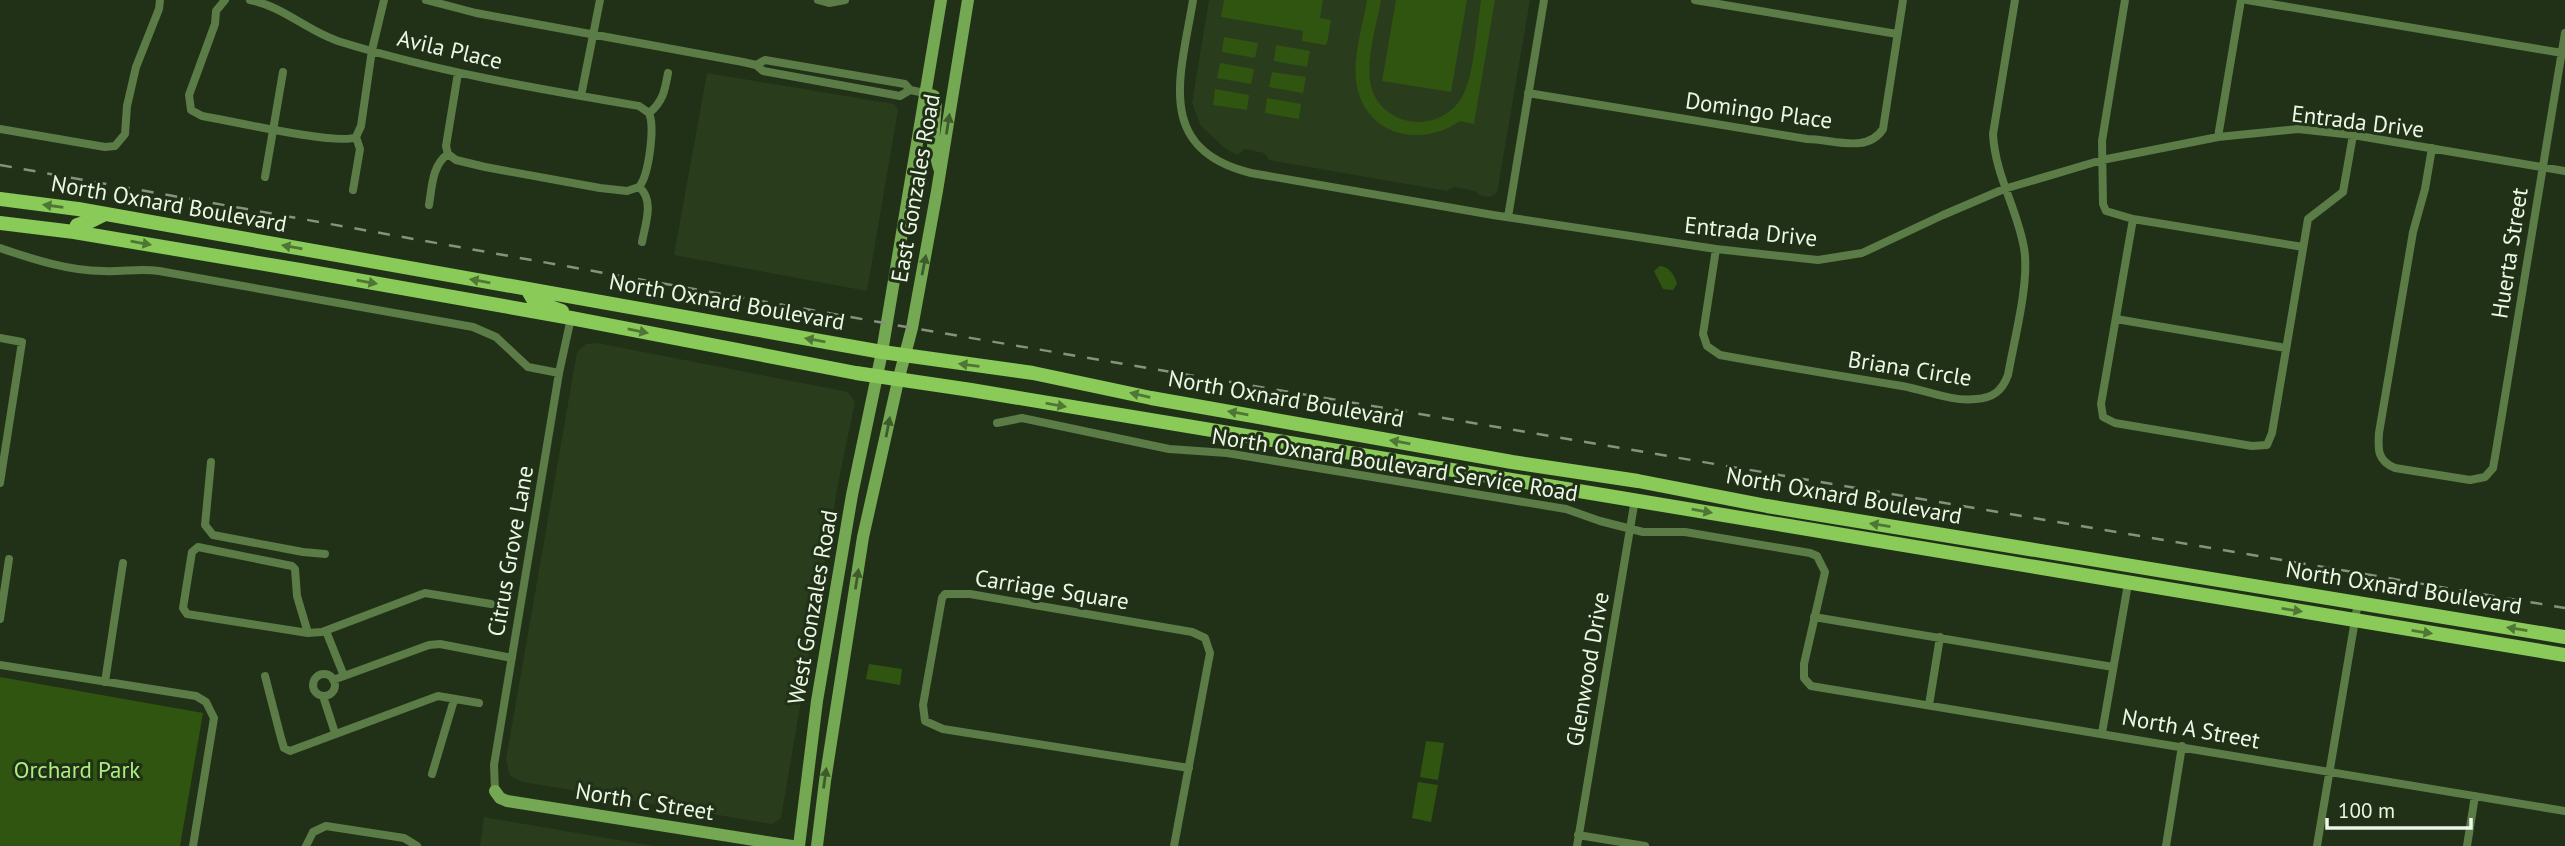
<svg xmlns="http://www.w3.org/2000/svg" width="2565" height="846" viewBox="0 0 2565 846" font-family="'PT Sans',sans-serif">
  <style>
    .built { fill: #293c1c }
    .green { fill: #305510 }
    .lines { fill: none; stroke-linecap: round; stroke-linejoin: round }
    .street { stroke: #5b7b47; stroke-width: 8 }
    .secondary { stroke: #75a852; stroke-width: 12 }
    .primary { stroke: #89ca59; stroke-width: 14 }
    .rail { stroke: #85927d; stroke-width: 2.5; stroke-dasharray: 12 12; stroke-linecap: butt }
    .oneway { fill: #3e5b2c }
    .oneway2 { fill: #507635 }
    .labels { text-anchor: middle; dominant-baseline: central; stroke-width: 6; stroke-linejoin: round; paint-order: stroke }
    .street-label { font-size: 23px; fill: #edf7e7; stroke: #213117 }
    .park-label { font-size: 23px; fill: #abee7e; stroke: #213117 }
  </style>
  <rect width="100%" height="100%" fill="#213117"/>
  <path class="built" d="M1209 0H1530L1497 193 1490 197 1481 196 1475 191 1454 187 1447 191 1269 160 1264 153 1245 149 1237 155 1226 149 1201 126 1192 103Z
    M707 73 894 104 898 110 867 291 674 255Z
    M597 343 848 392 855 402 838 484 781 818 772 824 523 782 510 776 506 760 577 352 586 344Z
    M484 817 612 839 654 846H480Z"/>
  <path class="green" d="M1224 0H1323L1320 18 1331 20 1327 43 1325 45 1302 41 1303 31 1221 17Z
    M1367 0H1381C1377 24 1365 62 1371 86 1382 129 1442 135 1463 95 1474 74 1477 26 1481 0H1495L1474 124 1460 121C1420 149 1363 135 1356 81 1353 55 1363 25 1367 0Z
    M1396 0H1467L1451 92 1382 81Z
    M1224 37 1258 43 1255 58 1222 52Z
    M1276 45 1310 51 1307 67 1274 61Z
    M1220 63 1254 69 1251 84 1217 78Z
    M1272 72 1306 77 1303 93 1269 87Z
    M1215 89 1249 95 1247 110 1213 105Z
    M1267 98 1301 104 1299 119 1265 113Z
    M1660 266C1669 266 1675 276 1677 284L1673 290 1663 289 1654 271Z
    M869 664 902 669 900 685 866 679Z
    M0 677 203 713 180 846H0Z
    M1426 741 1444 743 1438 780 1420 777Z
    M1418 782 1438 785 1431 822 1412 818Z"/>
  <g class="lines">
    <path class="street" d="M225 0 216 11 215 24 189 95 191 110 202 116C227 120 340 146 356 137
      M250 0C285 7 308 32 341 42 438 72 539 89 639 106L649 113
      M426 0 476 13 743 62 756 65 763 71 900 96 910 90
      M818 0 829 3 845 0
      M1193 0C1181 74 1153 149 1251 173L1493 215 1716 249 1818 260 1862 253 1943 215 2004 189 2102 160 2218 137 2298 129 2353 135 2565 171
      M1695 0 1897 34
      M2125 0 2102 141 2103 204 2106 211 2133 219 2303 247
      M2247 0 2562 53
      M756 65 765 60 905 84 910 90 925 93
      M1528 93 1807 139C1833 139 1867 154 1883 129L1903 0
      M581 96 600 0
      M0 129 105 147 115 146 125 134 127 106 136 67 159 9 160 0
      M2218 137 2241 0
      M2432 148 2425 189 2413 232 2379 433C2378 449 2377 461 2395 468L2470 480 2485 477 2493 468 2495 457 2565 33
      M448 154 456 160 485 167 600 188 627 191 639 187
      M448 154 446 146 458 73
      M265 177 283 72
      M639 187C649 175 655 127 649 113 663 102 665 90 668 73
      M639 187C655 200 645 225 642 242
      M353 190 360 149 356 137 361 126 372 50 384 0
      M429 205C432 187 432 165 448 154
      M1508 217 1544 0
      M2133 219 2101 404 2103 417 2115 423 2252 446 2267 445 2272 433 2308 219 2343 192 2353 135
      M0 248C32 259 69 271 103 271 123 272 139 268 159 271L473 327 496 337 528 367 559 373
      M1716 249 1703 334 1707 346 1720 355C1780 366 1841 376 1902 386 1926 390 1951 402 1976 399 1993 398 2002 391 2008 375 2014 340 2030 282 2024 248 2017 208 1995 175 1993 134L2015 0
      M2116 319 2286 348
      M0 338 22 342 0 483
      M997 423 1022 418 1169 449 1227 453 1566 509 1600 521 1643 532H1685L1810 553 1817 556 1825 572 1804 664V678L1811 686 2565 811
      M211 462 205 525 213 535 303 552 325 554
      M198 547 292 566 295 569 297 596 308 633 187 614 183 608 191 558 192 552Z
      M1814 617 2113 667
      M0 619 9 559
      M326 631 344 676
      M308 633 322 632 425 593 491 604
      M0 665 196 696 206 702 214 718 193 846
      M313 685a11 11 0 1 1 22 0a11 11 0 1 1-22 0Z
      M265 676 281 738 284 748 290 751 438 696 479 703
      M333 680 429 645 440 644 512 658
      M105 682 123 563
      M323 696 335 733
      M1929 705 1940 637
      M2102 733 2128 584
      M432 774 454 700
      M495 791 494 765 559 373 571 318
      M1578 835 1645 846
      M306 846 313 832 326 826 404 838 417 846
      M1174 846 1210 653 1205 638 1192 632 970 594H945L942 598 923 705 925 721 943 729 1189 768
      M1577 846 1635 499
      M2166 846 2182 746
      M2317 846 2358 602
      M2467 846 2475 796"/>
    <path class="secondary" d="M925 93 934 96 936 101 933 147 939 168
      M495 791 500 798 507 801 792 846
      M799 846 817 701 852 495 882 352 941 0
      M817 846 825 781 863 537 898 381 912 328 937 191 968 0"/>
    <path class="primary" d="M0 199 78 209 882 352 1033 373 1151 398 1512 462 1638 481 1767 506 2565 637
      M0 223 74 232 300 270 571 318 856 373 971 390 2565 655
      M74 232 77 225 91 221 105 214
      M527 289 534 301 562 311"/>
    <path class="rail" d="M0 165 912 328 2565 608"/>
  </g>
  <defs><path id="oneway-solid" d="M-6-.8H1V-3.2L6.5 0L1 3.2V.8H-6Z" transform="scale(1.75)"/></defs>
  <g class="oneway">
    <use href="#oneway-solid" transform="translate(948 124) rotate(-81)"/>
    <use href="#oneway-solid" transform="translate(924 265) rotate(-79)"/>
    <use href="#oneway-solid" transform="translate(888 427) rotate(-79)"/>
    <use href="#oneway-solid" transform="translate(857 579) rotate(-81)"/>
    <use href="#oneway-solid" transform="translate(825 778) rotate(-82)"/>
  </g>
  <g class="oneway2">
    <use href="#oneway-solid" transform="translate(53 206) rotate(-172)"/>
    <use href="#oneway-solid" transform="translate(141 243) rotate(10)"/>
    <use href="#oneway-solid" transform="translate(292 247) rotate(-170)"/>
    <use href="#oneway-solid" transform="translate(480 281) rotate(-170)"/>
    <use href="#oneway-solid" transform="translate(367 282) rotate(10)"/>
    <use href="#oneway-solid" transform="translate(638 331) rotate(11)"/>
    <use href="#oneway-solid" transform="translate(815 340) rotate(-170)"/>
    <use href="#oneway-solid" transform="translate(969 365) rotate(-173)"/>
    <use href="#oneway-solid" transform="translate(1140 395) rotate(-167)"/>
    <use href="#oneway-solid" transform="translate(1056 405) rotate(10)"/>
    <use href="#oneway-solid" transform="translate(1238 413) rotate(-170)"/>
    <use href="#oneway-solid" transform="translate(1400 442) rotate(-170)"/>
    <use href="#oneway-solid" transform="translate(1702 511) rotate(10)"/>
    <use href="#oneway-solid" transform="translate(1880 525) rotate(-171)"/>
    <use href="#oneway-solid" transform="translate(2292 610) rotate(9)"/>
    <use href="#oneway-solid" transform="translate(2517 629) rotate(-171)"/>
    <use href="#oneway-solid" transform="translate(2422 632) rotate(9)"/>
  </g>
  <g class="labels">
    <g class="street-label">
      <text transform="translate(450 49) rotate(13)">Avila Place</text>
      <text transform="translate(1759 110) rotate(8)">Domingo Place</text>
      <text transform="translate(2358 121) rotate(7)">Entrada Drive</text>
      <text transform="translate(915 188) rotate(-80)">East Gonzales Road</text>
      <text transform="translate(169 203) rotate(10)">North Oxnard Boulevard</text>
      <text transform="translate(1751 231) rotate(6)">Entrada Drive</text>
      <text transform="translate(2509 253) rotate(-81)">Huerta Street</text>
      <text transform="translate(727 301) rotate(10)">North Oxnard Boulevard</text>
      <text transform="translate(1910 368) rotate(9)">Briana Circle</text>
      <text transform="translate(1286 398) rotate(10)">North Oxnard Boulevard</text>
      <text transform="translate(1395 464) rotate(9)">North Oxnard Boulevard Service Road</text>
      <text transform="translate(1844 495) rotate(10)">North Oxnard Boulevard</text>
      <text transform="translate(510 551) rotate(-80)">Citrus Grove Lane</text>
      <text transform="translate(2404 587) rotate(9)">North Oxnard Boulevard</text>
      <text transform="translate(1052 589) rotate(9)">Carriage Square</text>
      <text transform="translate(812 607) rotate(-80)">West Gonzales Road</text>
      <text transform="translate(1587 669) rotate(-80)">Glenwood Drive</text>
      <text transform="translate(2191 728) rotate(10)">North A Street</text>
      <text transform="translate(645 801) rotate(9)">North C Street</text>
    </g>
    <g class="park-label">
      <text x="77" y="769">Orchard Park</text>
    </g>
  </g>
  <path d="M2327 818v10h144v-10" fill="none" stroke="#edf7e7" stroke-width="3.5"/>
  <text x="2338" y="818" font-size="21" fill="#edf7e7" stroke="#213117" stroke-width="5" paint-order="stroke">100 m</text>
</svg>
